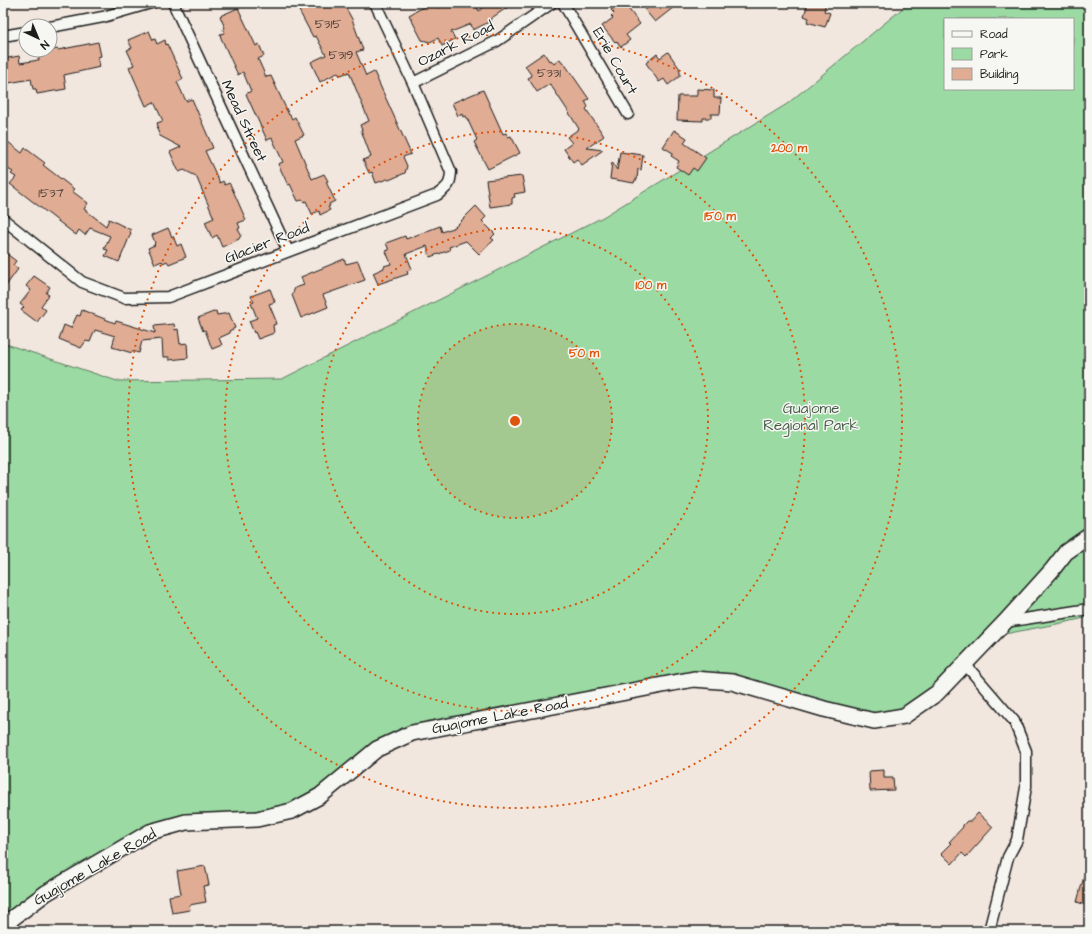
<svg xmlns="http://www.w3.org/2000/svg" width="1092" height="934" viewBox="0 0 1092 934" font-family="'Architects Daughter',sans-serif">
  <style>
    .green { fill: #9bdaa3; stroke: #5c7b60; fill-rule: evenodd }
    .building { fill: #e0ac94; stroke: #1c1c1c }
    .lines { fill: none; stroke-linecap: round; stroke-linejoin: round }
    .street-casing { stroke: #1c1c1c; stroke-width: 13 }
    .secondary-casing { stroke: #1c1c1c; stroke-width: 18 }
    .street { stroke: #f6f6f2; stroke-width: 10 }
    .secondary { stroke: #f6f6f2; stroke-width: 15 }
    .ring { fill: none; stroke: #de560d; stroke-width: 2; stroke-dasharray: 2 4 }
    .labels { text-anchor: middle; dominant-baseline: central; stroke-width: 3; stroke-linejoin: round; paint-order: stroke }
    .number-label { font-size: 13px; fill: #4d403a }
    .street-label { font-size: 15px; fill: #1c1c1c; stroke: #f6f6f2 }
    .park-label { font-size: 15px; fill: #485e4b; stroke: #f6f6f2 }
    .centre { fill: #de560d; stroke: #f6f6f2; stroke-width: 2 }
    .ring-label { font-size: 12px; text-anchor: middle; font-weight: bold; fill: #de560d; stroke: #f6f6f2; stroke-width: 3; stroke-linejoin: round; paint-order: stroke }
  </style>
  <rect width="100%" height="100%" fill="#f2e7df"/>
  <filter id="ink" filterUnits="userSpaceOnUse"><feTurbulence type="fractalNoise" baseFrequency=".025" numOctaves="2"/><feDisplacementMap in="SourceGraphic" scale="8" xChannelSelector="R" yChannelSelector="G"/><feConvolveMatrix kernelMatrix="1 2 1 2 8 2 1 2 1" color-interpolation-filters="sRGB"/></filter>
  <g filter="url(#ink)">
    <path class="green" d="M909 3H1089V617L1067 622 984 638 917 707 894 719 726 681 413 733 303 806 180 822 3 924V343L117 381 282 379 603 217 787 104ZM945 19H1073V89H945Z"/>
    <path class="building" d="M295 3H343L352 19 363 50 356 52 366 76 374 72 411 154 403 157 407 166 405 173 389 180 387 179 376 183 372 172 369 173 363 160 371 157 361 130H362L360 125 369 121 349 72 341 75 337 73 320 82 311 62 326 55 316 36 313 37Z
      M431 3H432L434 7 437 5 439 8 450 3H475L479 11 489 3H514L490 19 491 21 473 30 471 24 451 32 455 39 442 46 438 38 430 42 422 40 409 15Z
      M621 3H624L640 24 626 35 630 40 621 47 616 41 615 42 602 26 613 18 611 16 614 13 611 10Z
      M654 3H679L655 22 645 10Z
      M808 3H826L824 11 830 13 825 27 807 22 809 18 804 16Z
      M238 8 256 46 259 44 264 56 258 59 266 77 271 76 289 115H290L292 119 295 117 304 135 295 139 312 179 324 174 328 181 326 182 335 201 329 204 330 206 328 207 330 210 320 215 319 211 312 214 306 201 304 202 302 200 298 201 290 184 288 185 278 164 283 162 272 138 267 140 246 94 251 91 243 72 238 75 221 38 220 34 224 33 223 29 225 28 220 16Z
      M149 31 153 40 155 39 157 44 165 40 166 45 167 44 183 79 177 82 186 101 192 99 213 148 205 151 220 183 223 181 225 185 229 183 231 186 246 220 238 223 240 228 238 229 241 235 239 239 222 247 217 235 212 238 205 222 214 218 196 176 184 170 179 172 170 152 181 147 160 136 157 129 158 126 157 123 163 121 154 102 146 106 129 67 134 65 127 50 132 48 128 40Z
      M98 42 101 56 98 57 100 67 64 75 66 89 37 94 36 89H33L31 79 3 84V59L19 56 20 63 39 60 38 53 57 49 58 50Z
      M668 52 680 69H679L680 72V76L668 85 664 79 659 82 646 63 657 54 660 58Z
      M544 53 549 61 551 60 554 64 560 59 563 63H564L589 99 585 101 588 107 586 109 604 136 587 148 603 150 582 165 577 159 573 162 564 149 572 143 567 137 579 129 566 108 550 84 537 92 528 78 532 76 525 66Z
      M697 89 714 90V98H721L720 114H711V118H703V121L677 120 678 96H697Z
      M483 90 503 134 506 133 508 137 511 136 520 153 488 169 474 142 477 140 466 116 463 117 462 114 458 116 452 103Z
      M674 130 687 138 684 143 706 158 697 171 693 168 688 175 676 167 679 161 671 156 673 153 663 147Z
      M3 138 22 153 25 148 45 163 43 165 74 189 72 191 88 203 84 209 106 226 109 219 131 230 130 232 131 233 119 262 105 256 108 250 104 249 110 236 90 228 85 235 79 230 76 235 10 184 16 177 11 174 13 172 8 169 7 167 3 164Z
      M620 152 643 155 641 170 638 169 637 180H635L634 183 610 179 612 162 617 170Z
      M522 176 525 192 514 194 515 197 512 198V204L490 207 486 180Z
      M476 206 486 217 482 221 495 234 491 238 494 240 479 254 466 241 449 247 450 250 430 257 427 246 406 254 412 269 407 271 408 274 378 284 373 273 384 268V266L391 264 386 251 389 250 386 243 405 236 406 239 440 226 442 232 455 227Z
      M168 228 172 237 173 236 177 246 181 244 186 257 169 264 167 261 163 263 162 261 155 264 148 248 155 245 154 244 155 243 152 235Z
      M3 251 16 261 13 265 18 269 3 290Z
      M344 259 346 264 358 261 365 280 323 295 328 307 301 318 292 295 295 288 304 285 301 277Z
      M34 276 50 287 46 293 49 295 41 306 46 310 37 322 21 310 24 307 20 304 31 290 26 286Z
      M270 289 275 302 269 304 276 321H275L276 324 273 325 274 333 258 339 255 332 254 333 249 321 257 318 251 303 254 302 251 296Z
      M82 310 115 323 116 321 155 333 154 326 174 324 175 330 178 329 180 344 187 343 188 358 169 360V357H163L162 339 142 341 139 353 132 351V353L112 347 115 336 95 330 90 342 86 341 81 348 59 339 64 325 71 328 77 315 80 316Z
      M216 311 217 315 229 313 235 328 229 331 230 333 219 338 222 345 212 349 205 330 203 331 198 318Z
      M884 770V778H893L894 790 870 791 869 771Z
      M978 813 993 827 966 857 962 853 952 864 941 853 951 843 949 842 963 827V825L967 821H971Z
      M205 866 209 885 203 886 206 902 189 905 190 910 172 913 169 896 181 894 177 871Z
      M1086 869H1089V906L1077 902Z"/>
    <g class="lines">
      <g class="street-casing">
        <path id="street" d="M173 3 288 251
          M563 3 628 114
          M50 27 103 17 151 3
          M3 36 26 32
          M413 83 497 41 552 3
          M3 219 82 282 124 298 168 297 437 195C448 186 450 186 451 172L413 83 375 3
          M1005 622 1089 609
          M965 664 1014 721 1026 751V787L1017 840 1008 857 989 931"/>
      </g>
      <g class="secondary-casing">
        <path id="secondary" d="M3 923H6L46 893 150 832 186 822 257 819 292 811 320 796 377 749 412 733 694 679 732 682 824 709 874 721 904 716 937 693 1005 622 1052 570 1066 552 1089 536"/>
      </g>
      <use href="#street" class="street"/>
      <use href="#secondary" class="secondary"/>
    </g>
  </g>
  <circle cx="515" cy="421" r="97" fill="#de560d" fill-opacity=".12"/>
  <g class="ring">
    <circle cx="515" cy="421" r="97"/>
    <circle cx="515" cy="421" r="193"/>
    <circle cx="515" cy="421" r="290"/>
    <circle cx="515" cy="421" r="387"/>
  </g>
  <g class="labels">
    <g class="number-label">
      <text x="328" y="24">5315</text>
      <text x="341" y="55">5319</text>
      <text x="549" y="73">5331</text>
      <text x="51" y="193">1537</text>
    </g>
    <g class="street-label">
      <text transform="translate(456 44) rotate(-27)">Ozark Road</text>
      <text transform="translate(615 61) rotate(60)">Erie Court</text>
      <text transform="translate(244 121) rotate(65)">Mead Street</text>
      <text transform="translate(267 243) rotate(-21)">Glacier Road</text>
      <text transform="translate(500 716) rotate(-11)">Guajome Lake Road</text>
      <text transform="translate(95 867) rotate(-30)">Guajome Lake Road</text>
    </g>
    <g class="park-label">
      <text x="811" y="408">Guajome<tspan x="811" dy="17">Regional Park</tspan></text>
    </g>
  </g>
  <circle cx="515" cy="421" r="6" class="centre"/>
  <g class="ring-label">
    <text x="789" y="152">200 m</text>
    <text x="720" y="220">150 m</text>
    <text x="651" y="289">100 m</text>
    <text x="584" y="357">50 m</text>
  </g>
  <rect width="1092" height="934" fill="none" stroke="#f6f6f2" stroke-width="16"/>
  <rect x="8" y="8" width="1076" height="918" fill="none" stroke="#1c1c1c" stroke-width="1.5" filter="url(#ink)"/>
  <rect x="944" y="18" width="130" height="72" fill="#f6f6f2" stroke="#9f9f9c"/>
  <rect x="952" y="31" width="20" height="6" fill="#f6f6f2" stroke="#9f9f9c"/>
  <text x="980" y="38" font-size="12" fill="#1c1c1c">Road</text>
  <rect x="952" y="48" width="20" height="12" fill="#9bdaa3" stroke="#9f9f9c"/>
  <text x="980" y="58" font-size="12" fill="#1c1c1c">Park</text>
  <rect x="952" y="68" width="20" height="12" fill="#e0ac94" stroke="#9f9f9c"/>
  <text x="980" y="78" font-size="12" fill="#1c1c1c">Building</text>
  <g transform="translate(38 38) rotate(136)"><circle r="19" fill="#f6f6f2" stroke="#9f9f9c"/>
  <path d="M0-3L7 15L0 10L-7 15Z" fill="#1c1c1c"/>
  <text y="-6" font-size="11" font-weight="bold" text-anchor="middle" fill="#1c1c1c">N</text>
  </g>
</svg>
